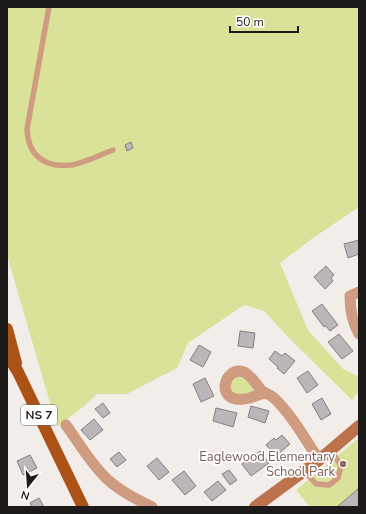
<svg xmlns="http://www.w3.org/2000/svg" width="366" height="514" viewBox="0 0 366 514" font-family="'Nunito Sans',sans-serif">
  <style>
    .green { fill: #dae29a }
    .building { fill: #bcb6b9; stroke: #847f82 }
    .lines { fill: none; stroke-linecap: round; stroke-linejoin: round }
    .lane { stroke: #cf9c81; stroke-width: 5.5 }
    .street { stroke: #cf9c81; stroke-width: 11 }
    .secondary { stroke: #bc724a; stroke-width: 12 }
    .primary { stroke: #ac5216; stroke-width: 12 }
    .education-dot { fill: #8d6e63; stroke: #fff; stroke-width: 1.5 }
    .labels { text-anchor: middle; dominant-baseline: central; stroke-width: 3.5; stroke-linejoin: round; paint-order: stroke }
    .shield { fill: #fff; stroke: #615f5e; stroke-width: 1 }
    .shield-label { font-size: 12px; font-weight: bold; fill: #1d1b19 }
    .education-label { font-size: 13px; fill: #785e54; stroke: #fff; text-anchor: end }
  </style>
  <rect width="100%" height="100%" fill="#f3edea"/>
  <path class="green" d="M7 7H359V207L313 238 280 263 308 330 343 369 359 377V391L352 400 289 338 264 311 244 305 188 343 177 368 127 394H97L83 407 57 427 7 255Z
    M235 377H242L250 383 255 391 238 395 231 393 228 384Z
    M359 438V507H310L296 490Z"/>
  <path class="building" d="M131 142 133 148 127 151 125 145Z
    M359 240V254L348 258 344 244Z
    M326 266 334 275 331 278 333 281 325 289 314 277Z
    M322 304 338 325 330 331 326 326 324 327 312 311Z
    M240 331 255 333 253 348 238 346Z
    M339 334 353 351 342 359 328 342Z
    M199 345 211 352 203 367 190 360Z
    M275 351 282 356 285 353 295 361 284 374 277 368 278 367 269 359Z
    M308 371 318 385 307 393 297 378Z
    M205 378 214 396 201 402 193 384Z
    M322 398 331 414 321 420 312 404Z
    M103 403 110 413 103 418 95 409Z
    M251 406 269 411 265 423 248 417Z
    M216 408 237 413 233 427 213 421Z
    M94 419 103 430 90 440 81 430Z
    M282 435 290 444 276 456 266 445 274 438 276 440Z
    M260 451 269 463 251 476 242 464Z
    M119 452 126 460 117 467 110 459Z
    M30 455 37 468 23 475 17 461Z
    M157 458 169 472 159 480 147 466Z
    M229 470 237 480 230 485 222 474Z
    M184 471 196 486 185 495 172 480Z
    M218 481 226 490 212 501 204 492Z
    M359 488V507H337Z
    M39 498 44 507H32L30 503Z"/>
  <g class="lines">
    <path class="lane" d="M49 7 27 129C28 156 45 168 71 165 84 163 100 155 113 150
      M304 471 316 484 329 485 338 478 341 466 331 450"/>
    <path class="street" d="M359 292 350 296C350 310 352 322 359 334
      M264 393C258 395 250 399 244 399 214 403 224 365 244 372 252 376 256 384 261 390 265 394 270 394 274 398 292 415 305 439 319 460
      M66 425C79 443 91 464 107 479 120 491 136 499 152 507"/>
    <path class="secondary" d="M255 507 319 460 359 426"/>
    <path class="primary" d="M7 329 16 363
      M7 354 18 372 83 507"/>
  </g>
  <circle class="education-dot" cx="343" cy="464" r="4"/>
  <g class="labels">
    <rect class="shield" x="21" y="405" width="36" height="20" rx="3"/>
    <g class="shield-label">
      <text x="39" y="415">NS 7</text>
    </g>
    <g class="education-label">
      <text x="335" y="457">Eaglewood Elementary<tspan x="335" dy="15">School Park</tspan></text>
    </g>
  </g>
  <rect width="366" height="514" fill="none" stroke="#1d1b19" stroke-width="16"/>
  <g transform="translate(28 486) rotate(197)" stroke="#ffffff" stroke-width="3" paint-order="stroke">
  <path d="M0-3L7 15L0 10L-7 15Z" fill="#1d1b19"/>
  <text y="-6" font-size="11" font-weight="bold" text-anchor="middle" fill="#1d1b19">N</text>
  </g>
  <path d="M230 26v6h68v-6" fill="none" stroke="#1d1b19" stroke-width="2"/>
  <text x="236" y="26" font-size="12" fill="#1d1b19" stroke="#ffffff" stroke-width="3" paint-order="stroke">50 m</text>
</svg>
